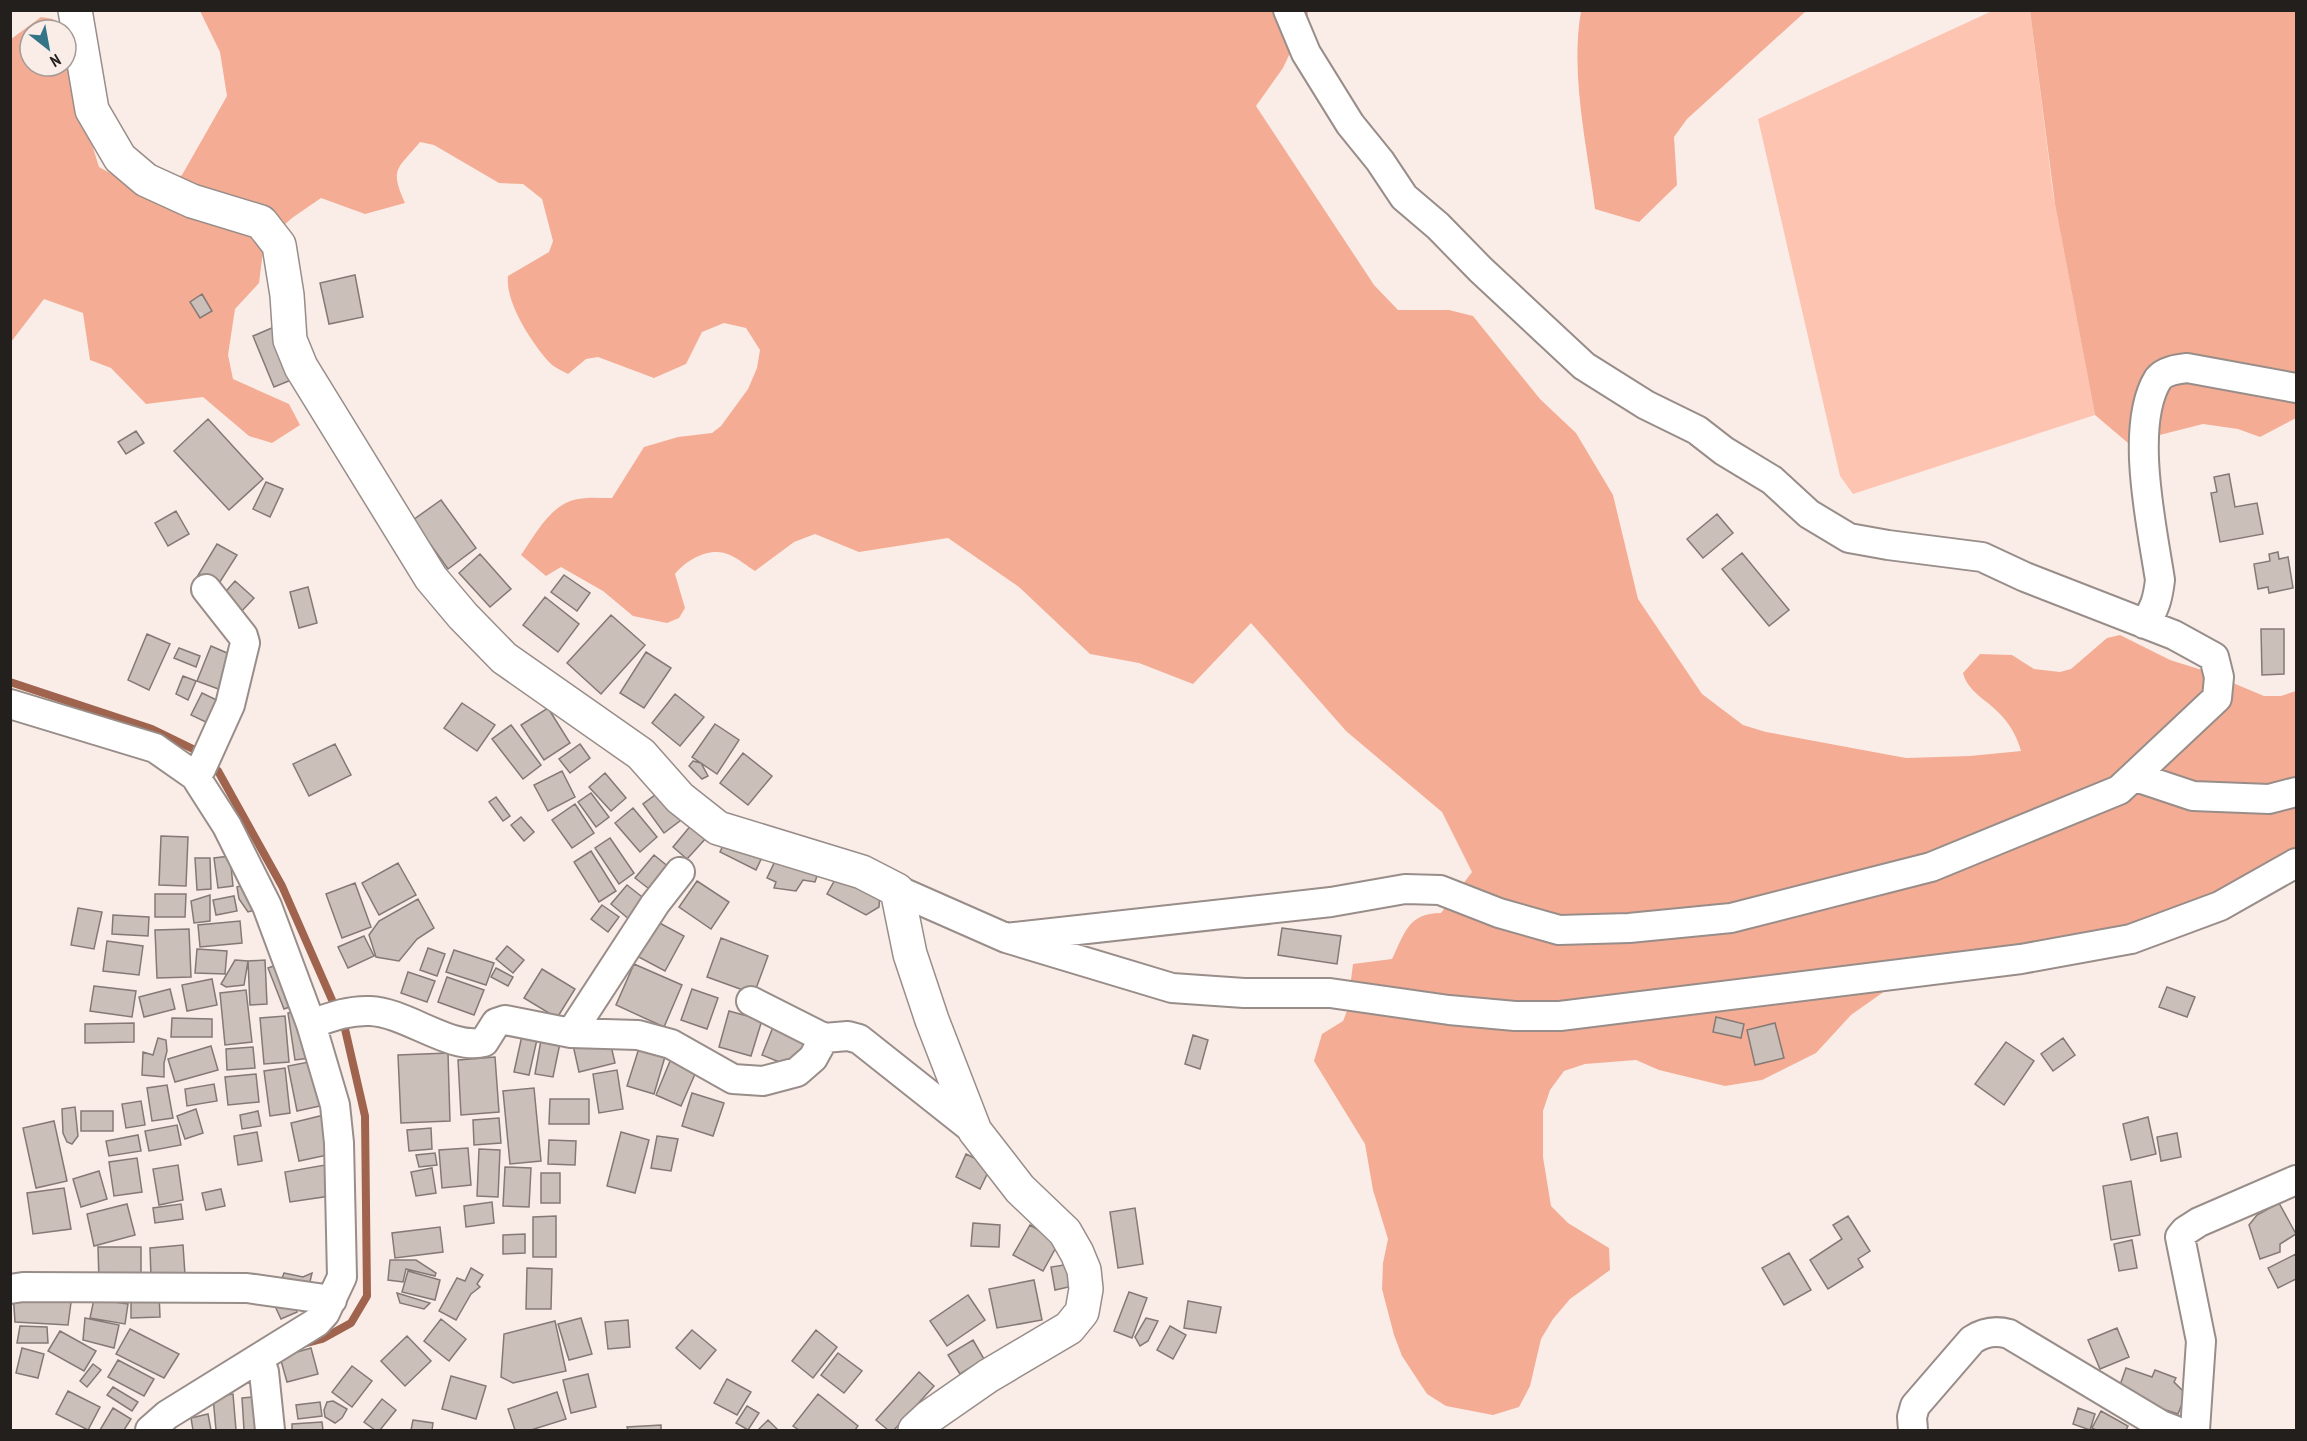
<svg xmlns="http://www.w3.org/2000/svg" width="2307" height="1441" viewBox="0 0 2307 1441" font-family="'PT Sans Narrow',sans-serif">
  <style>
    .green { fill: #fdc5b1 }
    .forest { fill: #f4ad94 }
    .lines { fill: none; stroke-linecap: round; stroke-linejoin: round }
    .stream { stroke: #a0644e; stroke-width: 8 }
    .building { fill: #cbbfba; stroke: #847975; stroke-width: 1.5 }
    .minor-casing { stroke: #988d89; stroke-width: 32 }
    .tertiary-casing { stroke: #988d89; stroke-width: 36 }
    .minor { stroke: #fff; stroke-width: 28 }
    .tertiary { stroke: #fff; stroke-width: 33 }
  </style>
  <rect width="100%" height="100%" fill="#faede8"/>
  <path class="green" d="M1992 11H2030L2053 193 2095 415 1853 494 1840 476 1758 119Z"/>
  <path class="forest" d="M200 11H1308V15L1283 68 1256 106 1374 285 1398 310H1449L1473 316 1540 399 1576 433 1613 495 1638 599 1702 694 1743 725 1766 732 1906 758 1970 756 2021 751C2017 737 2010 724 2000 714 1987 700 1968 692 1963 673L1980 654 2012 655 2034 669 2060 672 2071 669 2107 638 2120 635 2170 660 2202 670 2264 696H2281L2296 691V871L2211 920 1899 981 1851 1015 1816 1053 1762 1080 1725 1086 1659 1070 1636 1060 1585 1064 1564 1071 1550 1090 1543 1111V1157L1551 1206 1568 1223 1609 1248 1610 1270 1570 1299 1553 1319 1541 1339 1530 1386 1519 1407 1493 1415 1446 1406 1427 1394 1402 1356 1394 1335 1382 1289 1383 1263 1388 1239 1373 1190 1365 1144 1314 1061 1322 1034 1343 1021 1347 1011 1353 964 1392 959C1405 933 1408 913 1441 913L1472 872 1442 812 1346 731 1251 623 1193 684 1139 663 1090 654 1019 587 948 538 859 552 815 534 794 542 755 571C747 566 739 559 730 555 711 546 687 559 675 574L685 608 679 618 667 623 633 616 603 591 561 567 546 576 521 555C536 534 550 504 578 499 589 497 601 498 612 498L644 447 678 437 712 433 721 426 748 389 757 368 760 350 746 328 724 323 702 332 686 364 654 378 598 357 586 359 568 374C561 370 553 367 548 361 531 341 505 302 508 276L549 252 553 241 542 199 523 184 499 183 434 145 420 142C398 169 389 168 405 203L365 214 321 198 292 218 264 243 259 283 235 309 228 355 233 379 289 404 300 425 272 443 249 436 203 397 146 404 111 368 90 360 83 313 44 299 11 342V39L41 17 53 19 56 30H30V66H66V61L99 167 147 193 182 175 227 96 220 52Z
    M1581 11V10L1806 11 1687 119 1674 137 1677 185 1639 222 1595 209C1587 145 1570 75 1581 11Z
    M2030 11H2296V418L2260 437 2238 429 2203 424 2128 443 2095 415 2055 204Z"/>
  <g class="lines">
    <path class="stream" d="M10 682 152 729 193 749 201 756
      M210 764 218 771 282 886 336 1009
      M303 1344 322 1339 351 1323 367 1296 365 1116 345 1029 341 1020"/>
  </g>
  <path class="building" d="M355 275 363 317 329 324 320 283Z
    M202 294 212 311 200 318 190 302Z
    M274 327 296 378 274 387 253 336Z
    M208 419 263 479 229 510 174 451Z
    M136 431 144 443 126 454 118 442Z
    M2229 474 2235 507 2257 503 2263 534 2220 542 2211 493 2217 492 2214 477Z
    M266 482 283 489 270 517 253 509Z
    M441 500 476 548 448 569 413 520Z
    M176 511 189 534 168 546 155 523Z
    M1717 514 1733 533 1703 558 1687 539Z
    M217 544 237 555 216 588 197 577Z
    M2278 552 2279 559 2288 557 2293 588 2269 593 2268 587 2258 589 2254 564 2270 561 2269 554Z
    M1742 553 1789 610 1769 626 1722 569Z
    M480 554 511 589 490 607 459 573Z
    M564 575 590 593 577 611 551 592Z
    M235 581 254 598 238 615 220 598Z
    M308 587 317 623 299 628 290 592Z
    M545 597 579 624 558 652 523 625Z
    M611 615 645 645 601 694 567 663Z
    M2261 629H2284V674L2262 675Z
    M147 634 170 644 149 690 128 680Z
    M211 646 234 656 221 690 197 681Z
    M179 648 200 656 196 667 174 658Z
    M646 652 671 668 644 708 620 693Z
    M183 676 196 681 188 700 176 694Z
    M202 693 223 703 212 725 191 715Z
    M675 694 704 717 680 746 652 723Z
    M462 703 495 725 477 751 444 728Z
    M548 708 570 743 544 760 521 725Z
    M715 724 739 740 717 774 692 757Z
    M511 725 541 765 523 779 492 739Z
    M335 744 351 775 309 796 293 764Z
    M580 744 590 758 570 773 559 759Z
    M743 753 772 776 748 805 720 783Z
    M693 761 701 763 708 776 702 779 689 766Z
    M562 771 575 797 548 811 534 785Z
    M605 773 626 798 611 811 589 787Z
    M663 789 685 817 664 833 643 804Z
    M591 793 609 817 596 827 578 802Z
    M496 797 510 816 503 821 489 802Z
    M575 804 594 833 572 848 552 820Z
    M633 808 657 837 640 852 615 823Z
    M521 817 534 832 524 841 511 825Z
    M692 824 707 837 687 859 673 847Z
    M161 836 188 837 186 886 159 885Z
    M727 837 763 855 756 870 720 852Z
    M610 838 634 873 619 884 595 848Z
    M591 851 616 891 599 902 574 862Z
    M654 855 675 872 657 895 635 878Z
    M230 856 233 886 218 888 214 858Z
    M195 858H210L211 889 197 890Z
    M776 859 821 864 815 882 803 880 796 891 774 888 776 882 767 878Z
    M398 863 416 895 379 915 362 883Z
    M841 869 880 893 879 907 866 915 827 894Z
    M697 881 729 902 711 929 679 907Z
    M249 883 258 909 248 912 239 899 237 887Z
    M355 883 371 927 342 938 326 894Z
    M627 885 646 900 630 920 611 904Z
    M155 894H186L185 917H155Z
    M210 895V921L194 923 191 901Z
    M234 896 237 911 216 915 213 900Z
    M418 899 434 928 417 939 399 961 376 957 369 935 379 921Z
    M602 905 619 917 608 932 591 919Z
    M78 908 102 912 94 949 71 945Z
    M113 915 149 917 148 936 112 934Z
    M654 920 684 936 665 971 635 955Z
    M240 921 242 943 200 947 198 925Z
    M1282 928 1341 936 1337 964 1278 955Z
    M189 929 191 977 157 978 155 930Z
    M364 936 374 956 348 968 338 947Z
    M721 938 768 956 754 994 707 977Z
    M107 941 143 946 139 975 103 971Z
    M507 946 524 960 513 973 496 959Z
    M428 948 445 954 437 976 420 970Z
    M197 949 227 951 225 974 195 973Z
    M454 950 494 963 486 985 446 972Z
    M235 960 248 961 244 985 226 987 221 984Z
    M265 960 267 1004 250 1005 248 961Z
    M282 963 298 1004 284 1009 268 968Z
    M634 964 682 985 664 1027 616 1005Z
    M496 968 513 977 508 986 491 977Z
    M542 969 575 989 557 1018 524 998Z
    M408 972 435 981 427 1002 401 993Z
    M447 977 484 990 474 1015 438 1002Z
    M212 979 217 1005 187 1011 182 985Z
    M94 986 136 991 132 1017 90 1011Z
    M2167 987 2195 997 2187 1017 2159 1007Z
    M170 989 175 1009 144 1017 139 997Z
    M692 989 718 998 707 1029 681 1020Z
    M246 990 252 1042 225 1045 220 993Z
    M303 1010 310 1058 295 1060 288 1013Z
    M729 1011 762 1020 751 1056 719 1047Z
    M285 1016 289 1062 264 1064 260 1018Z
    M1716 1017 1744 1024 1741 1038 1713 1032Z
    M172 1018 212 1019V1037H171Z
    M775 1022 812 1036 799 1070 762 1055Z
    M134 1023V1042L85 1043V1024Z
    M1775 1023 1784 1058 1755 1065 1747 1030Z
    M523 1031 538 1035 529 1075 514 1072Z
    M1193 1035 1208 1040 1200 1069 1185 1064Z
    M609 1037 615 1063 579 1072 573 1045Z
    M158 1038 166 1040 167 1051 164 1063V1077L142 1075 143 1052 153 1055Z
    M2063 1038 2075 1055 2053 1071 2041 1054Z
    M541 1040 560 1043 553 1077 535 1074Z
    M641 1042 667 1050 654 1094 627 1086Z
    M2006 1042 2034 1061 2004 1105 1975 1084Z
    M211 1046 218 1070 175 1082 168 1059Z
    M253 1047 255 1068 227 1070 226 1049Z
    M448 1053 450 1121 401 1123 398 1055Z
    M673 1054 699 1065 681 1106 656 1095Z
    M495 1057 499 1112 461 1115 458 1060Z
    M319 1060 329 1104 297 1111 288 1066Z
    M285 1068 290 1113 270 1116 264 1071Z
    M617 1070 623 1109 599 1113 593 1074Z
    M256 1074 259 1102 228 1105 225 1077Z
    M214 1084 217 1101 187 1106 185 1089Z
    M167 1085 173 1118 152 1121 147 1088Z
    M534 1088 541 1161 510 1164 503 1091Z
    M692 1093 724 1103 713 1136 682 1126Z
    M550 1099H589V1124H549Z
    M141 1101 145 1125 126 1128 122 1104Z
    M75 1107 78 1136 72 1144 67 1142 63 1133 62 1109Z
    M196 1109 203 1133 185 1139 177 1116Z
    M81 1111H113V1131H81Z
    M258 1111 261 1126 242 1129 240 1115Z
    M324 1115 332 1154 299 1161 291 1123Z
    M2148 1117 2156 1154 2131 1160 2123 1124Z
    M499 1118 501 1143 474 1145 473 1120Z
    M54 1121 67 1181 36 1188 23 1128Z
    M177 1125 181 1145 149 1151 145 1131Z
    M431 1128 432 1149 409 1151 407 1130Z
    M257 1132 262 1161 238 1165 234 1136Z
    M621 1132 649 1140 635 1193 607 1186Z
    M2177 1133 2181 1157 2161 1161 2157 1137Z
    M138 1135 141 1151 109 1156 106 1141Z
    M657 1136 678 1139 671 1171 651 1168Z
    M549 1140 576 1141 575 1165 548 1164Z
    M468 1148 471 1185 442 1188 439 1150Z
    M479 1149 500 1150 498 1197 477 1196Z
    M435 1153 437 1165 419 1167 416 1155Z
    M966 1154 991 1166 980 1189 956 1177Z
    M137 1158 142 1192 114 1196 109 1162Z
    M178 1165 183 1200 159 1205 153 1169Z
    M325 1165 330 1196 290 1202 285 1172Z
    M505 1167 531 1168 529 1207 503 1206Z
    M432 1168 436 1193 416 1196 411 1172Z
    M99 1171 107 1199 81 1207 73 1179Z
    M541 1173H560V1203H541Z
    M2131 1181 2140 1235 2111 1240 2103 1186Z
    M64 1188 71 1229 33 1234 27 1193Z
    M221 1189 225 1206 206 1210 202 1193Z
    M492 1202 494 1223 466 1227 464 1206Z
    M2279 1203 2296 1234 2280 1244V1252L2260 1259 2249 1225 2257 1215Z
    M127 1204 135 1235 94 1246 87 1214Z
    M181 1204 183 1219 155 1223 153 1208Z
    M1135 1208 1143 1264 1118 1268 1110 1212Z
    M556 1216V1257H533V1217Z
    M1848 1216 1870 1251 1858 1259 1863 1267 1828 1289 1810 1260 1842 1239 1833 1225Z
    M973 1223 1000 1225 999 1247 971 1246Z
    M1030 1225 1059 1242 1043 1271 1013 1255Z
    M440 1227 443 1252 395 1258 392 1233Z
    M525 1234V1253L503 1254V1235Z
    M2132 1240 2137 1268 2119 1271 2114 1244Z
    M183 1245 185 1275 151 1277 150 1248Z
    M98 1247H141V1280L99 1281Z
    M1789 1253 1811 1290 1784 1305 1762 1268Z
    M2296 1254V1279L2278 1288 2268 1268Z
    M390 1260H416L436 1273 435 1276 406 1269 403 1282 388 1280Z
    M1070 1264 1073 1286 1055 1290 1051 1267Z
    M471 1268 483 1275 477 1284 480 1287 471 1294 456 1320 439 1311 457 1278 465 1281Z
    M527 1268 552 1269 551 1309H526Z
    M408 1271 440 1280 435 1300 402 1292Z
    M284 1273 303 1277 312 1273 309 1286 281 1281Z
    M1034 1280 1042 1320 997 1328 989 1289Z
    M13 1292 72 1295 68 1325 15 1322Z
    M1129 1292 1147 1298 1132 1338 1114 1331Z
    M159 1293 160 1317 131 1318V1294Z
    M397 1293 430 1303 424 1309 400 1303Z
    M968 1295 985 1320 947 1346 930 1321Z
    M290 1297 297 1312 281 1319 274 1304Z
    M94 1299 128 1304 125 1324 90 1318Z
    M1188 1301 1221 1307 1216 1333 1184 1328Z
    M85 1318 119 1325 114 1348 83 1340Z
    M581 1318 592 1354 569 1360 558 1324Z
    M1146 1318 1158 1321 1148 1341 1140 1346 1135 1337Z
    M441 1319 466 1339 449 1361 424 1341Z
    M628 1320 630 1347 608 1349 605 1322Z
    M555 1321 566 1371 513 1383 501 1377 504 1334Z
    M20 1326 47 1327 48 1343H17Z
    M1170 1326 1186 1335 1173 1359 1157 1350Z
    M2117 1328 2129 1357 2100 1369 2088 1340Z
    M130 1329 179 1354 164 1378 116 1354Z
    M692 1330 716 1350 700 1369 676 1348Z
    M816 1330 837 1347 813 1378 792 1361Z
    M60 1331 96 1351 84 1371 48 1351Z
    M407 1336 431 1361 405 1386 381 1361Z
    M973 1340 984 1359 960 1374 948 1355Z
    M22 1348 44 1354 38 1378 16 1373Z
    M311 1348 318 1374 287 1382 280 1357Z
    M838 1353 862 1371 844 1393 821 1375Z
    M118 1360 154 1379 144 1396 108 1377Z
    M93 1364 101 1370 87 1387 80 1381Z
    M352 1366 372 1381 352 1407 332 1392Z
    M2126 1368 2152 1377 2155 1370 2176 1378 2174 1382 2186 1394 2178 1414 2123 1396 2119 1388Z
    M919 1372 934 1386 894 1430H888L876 1420Z
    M588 1374 596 1407 571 1413 563 1380Z
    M451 1376 486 1386 476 1419 442 1409Z
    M727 1379 751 1392 737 1415 714 1403Z
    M113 1387 138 1402 132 1411 107 1395Z
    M68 1391 100 1407 88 1430 56 1414Z
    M557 1392 566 1419 531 1430H515L508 1409Z
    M233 1394 236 1430H216L213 1397Z
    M818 1394 858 1426 855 1430H799L793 1426Z
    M264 1396 266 1430H244L242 1398Z
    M382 1399 396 1410 380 1430H375L364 1422Z
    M333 1401 347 1409 342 1418 335 1423 325 1417 324 1410 327 1402Z
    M320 1402 322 1416 298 1419 296 1405Z
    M747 1406 759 1413 748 1430 736 1423Z
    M113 1408 131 1419 124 1430H100Z
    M2078 1408 2095 1414 2090 1430 2073 1424Z
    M2101 1411 2128 1426 2126 1430H2096L2092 1428Z
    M208 1414 211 1430H193L191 1418Z
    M413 1420 433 1423 432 1430H411Z
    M768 1420 778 1430H758Z
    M322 1422 323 1430H292V1424Z
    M661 1425V1430H628L627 1427Z"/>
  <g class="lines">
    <g class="minor-casing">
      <path id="minor" d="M2144 624C2155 610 2158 597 2160 580 2152 527 2129 426 2158 379 2164 371 2178 369 2187 368L2296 388
        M10 704 155 748 195 776 227 826 267 906 311 1024 335 1105 339 1143 342 1277 325 1313 317 1322 167 1415 150 1430
        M195 776 201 769 230 705 245 643 243 636 206 589
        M2136 777 2193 796 2269 799 2296 792
        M897 890 1006 938 1172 988 1244 993H1330L1449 1010 1515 1016H1560L2021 959 2131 939 2220 906 2296 863
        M1006 938 1331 902 1405 889 1440 890 1499 913 1559 930 1629 928 1731 918 1931 867 2119 790 2217 698 2219 677 2214 657 2174 635 2025 577 1982 557 1888 545 1849 538 1809 514 1772 480 1724 451 1697 430 1646 405 1584 366 1481 270 1438 226 1404 197 1380 161 1350 124 1306 53 1288 10
        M751 1001 824 1038 848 1036 859 1039 975 1131
        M311 1024C331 1017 349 1010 370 1011 406 1012 451 1051 484 1042L496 1023 505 1020 571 1033 638 1035 671 1044 733 1079 763 1081 797 1072 813 1058 824 1038
        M571 1033 655 904 680 872
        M10 1289 23 1287 247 1288 332 1300
        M259 1358 264 1372 270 1430
        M1913 1430 1912 1417 1915 1406 1972 1340C1984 1332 1995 1330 2009 1334L2161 1425 2174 1430
        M2195 1430 2201 1341 2180 1237 2185 1231 2199 1222 2296 1180"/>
    </g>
    <g class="tertiary-casing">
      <path id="tertiary" d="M75 10 92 110 120 158 146 180 192 201 261 222 279 245 287 295 290 340 301 367 431 578 463 616 504 658 641 754 680 798 718 828 862 872 897 890 910 954 932 1020 975 1131 1020 1189 1065 1232 1077 1253 1084 1270 1086 1289 1082 1312 1069 1328 988 1376 929 1417 915 1430"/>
    </g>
    <use href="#minor" class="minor"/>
    <use href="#tertiary" class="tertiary"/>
  </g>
  <rect width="2307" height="1441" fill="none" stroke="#231f1d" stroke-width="24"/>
  <g transform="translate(48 48) rotate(149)"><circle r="28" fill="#faede8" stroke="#a49b97" stroke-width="1.5"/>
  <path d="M0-4.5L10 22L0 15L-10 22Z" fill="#337487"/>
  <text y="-9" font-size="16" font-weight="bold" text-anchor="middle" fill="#231f1d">N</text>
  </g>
</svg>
